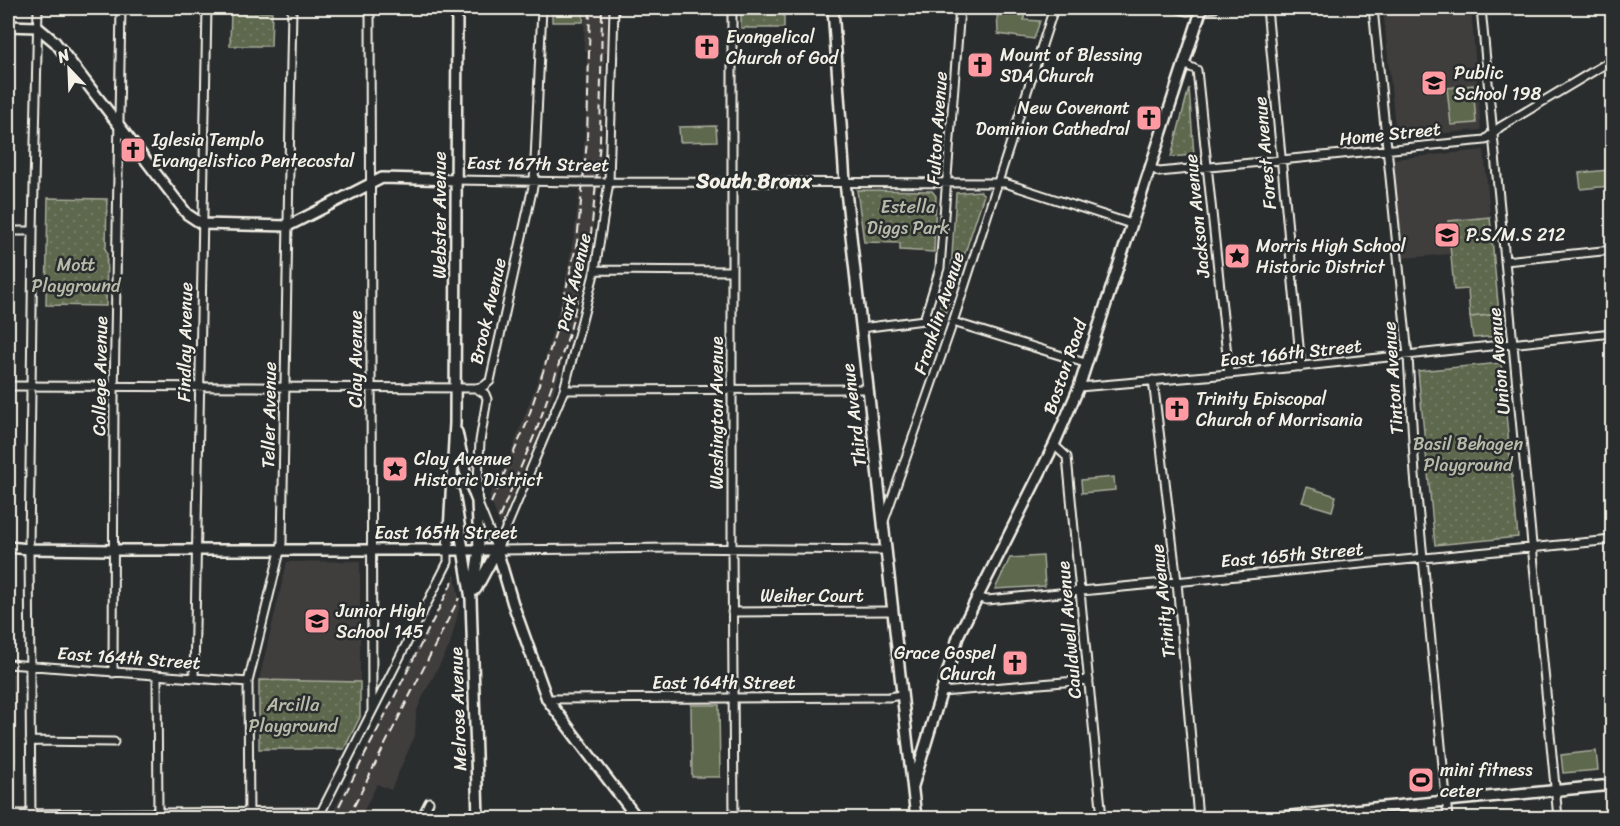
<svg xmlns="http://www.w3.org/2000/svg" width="1620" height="826" viewBox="0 0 1620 826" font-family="Sriracha,sans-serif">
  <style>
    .built { fill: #403d3c }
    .green { fill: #5d674e; stroke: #a8ac9b; stroke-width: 1.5 }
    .park { fill: url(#park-dots); stroke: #a8ac9b; stroke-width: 1.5 }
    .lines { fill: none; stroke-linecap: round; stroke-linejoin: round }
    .street-casing { stroke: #f4f1e8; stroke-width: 11 }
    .secondary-casing { stroke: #f4f1e8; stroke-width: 14 }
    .street { stroke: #2a2d2e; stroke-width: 7 }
    .secondary { stroke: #2a2d2e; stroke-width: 9 }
    .rail { stroke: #f4f1e8; stroke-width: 2; stroke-dasharray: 9 4.5; stroke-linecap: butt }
    .street-bridge-casing { stroke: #f4f1e8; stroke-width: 11; stroke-linecap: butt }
    .street-bridge { stroke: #2a2d2e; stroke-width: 7 }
    .labels { text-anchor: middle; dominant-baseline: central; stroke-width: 5; stroke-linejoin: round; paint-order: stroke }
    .poi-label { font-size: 18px; fill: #f4f1e8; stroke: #2a2d2e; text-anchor: start }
    .street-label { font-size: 18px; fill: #f4f1e8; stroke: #2a2d2e }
    .park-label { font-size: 18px; fill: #b8baaa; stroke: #2a2d2e }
    .quarter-label { font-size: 21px; font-weight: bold; fill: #f4f1e8; stroke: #2a2d2e }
  </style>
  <defs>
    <pattern id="park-dots" width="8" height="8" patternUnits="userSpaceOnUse" patternTransform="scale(1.5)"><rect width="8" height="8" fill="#5d674e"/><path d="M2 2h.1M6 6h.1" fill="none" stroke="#757d68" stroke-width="1.8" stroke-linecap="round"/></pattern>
  </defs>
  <rect width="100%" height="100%" fill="#2a2d2e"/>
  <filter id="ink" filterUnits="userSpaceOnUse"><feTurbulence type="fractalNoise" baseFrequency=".0167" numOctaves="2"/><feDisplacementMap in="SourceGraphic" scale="12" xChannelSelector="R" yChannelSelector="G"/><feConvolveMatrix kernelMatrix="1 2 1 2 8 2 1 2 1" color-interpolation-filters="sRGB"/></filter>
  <g filter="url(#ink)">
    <path class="built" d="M585 8H607V53H605L601 169 589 256 573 324 555 388 540 430 500 525 489 496 507 464 544 363 564 290 575 229 583 161 586 116 587 53 584 48Z
      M1383 8H1471L1481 130 1396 137Z
      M1484 150 1501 336 1473 338 1468 290H1454L1451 254 1404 258 1393 159Z
      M360 561V682L259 680 287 562Z
      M455 575 460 605 450 645 421 700 416 713 415 735 391 790 377 784 360 818H330Z
      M8 673 16 674 17 803H8Z"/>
    <path class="green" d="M552 8H584L583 22H552Z
      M997 8H1025L1024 20 1040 21 1034 39 998 34Z
      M1473 85 1476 123 1451 125 1447 88Z
      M716 126 717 141 680 142 679 127Z
      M1608 170 1609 186 1581 189 1579 173Z
      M1499 314 1501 336 1473 338 1470 317Z
      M1114 477 1115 490 1082 493 1081 480Z
      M1307 487 1336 496 1332 511 1302 502Z
      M1043 556 1045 586 995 589 1010 558Z
      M691 705H719L720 777H692Z
      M1596 751 1598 770 1563 773 1561 755Z"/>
    <path class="park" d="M741 8H784V28H741Z
      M231 11 272 12 271 46H230Z
      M1189 88 1194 155 1171 157Z
      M857 190 932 191 936 196 934 252 900 250V243L864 242Z
      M980 191 984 195 940 329 933 327 951 271 956 193Z
      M48 198 107 199 106 247 105 248 107 253 106 306 46 305Z
      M1490 217 1499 314 1470 317 1468 289 1454 290 1448 221Z
      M1501 363 1518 537 1435 545 1418 371Z
      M259 680 360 682V717L344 749H259Z"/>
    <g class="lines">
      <g class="street-casing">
        <path id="street" d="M370 8 372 711
          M732 8V548L734 818
          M1175 8 1187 11 1215 8
          M1267 8 1301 367
          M1373 8 1408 356 1415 475 1448 818
          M1481 8 1558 818
          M1184 64 1197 70 1229 374
          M1150 167 1159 172 1485 140 1500 127 1612 60
          M457 180 581 182
          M606 182 1005 183 1131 224
          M8 231H33
          M1505 261 1612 250
          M595 270 731 271
          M953 322 1085 363
          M861 328 924 320 940 268 960 8
          M1153 380 1177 582 1198 818
          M8 386 476 388 484 386 490 381 534 182 542 8
          M1079 387 1229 374 1612 333
          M476 388 485 394 487 399 480 441 477 501 497 550
          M564 390 868 389
          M1054 445 1067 457 1102 818
          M884 521 953 322 1054 8
          M497 550 564 390 595 270 609 182 614 8
          M497 550 673 548 885 550
          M976 597 987 600 1612 540
          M732 612 892 611
          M8 664 248 682
          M113 673 114 395 121 8
          M157 676 158 813
          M194 678 207 8
          M941 692 1089 680
          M547 699 889 697 901 695
          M30 741 114 742
          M8 814 321 812
          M31 818 29 549 33 231 38 8
          M249 818 248 682 282 543 292 8
          M318 818 448 562V550
          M421 818 429 802"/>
      </g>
      <g class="secondary-casing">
        <path id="secondary" d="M833 8 845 182 916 818
          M1612 8V9
          M8 26 37 27 55 42 187 214 202 224 288 226 382 178 457 180
          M457 432 465 471 477 501 479 549 473 591
          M454 493 471 599 478 818
          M8 547 29 549 114 550H497
          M448 550 455 423 457 8
          M497 550 513 604 547 699 637 818
          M476 589 497 550
          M913 786 959 634 1054 445 1079 387 1202 8
          M1270 818 1612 785"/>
      </g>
      <use href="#street" class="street"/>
      <use href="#secondary" class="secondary"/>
      <path class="rail" d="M491 503 526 425 557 328 577 242 587 141 590 8
        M499 518 537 429 570 331 590 244 600 142 602 8
        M333 818 455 577
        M348 818 459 598"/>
      <g class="street-bridge-casing">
        <path id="street-bridge" d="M581 182H601"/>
      </g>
      <use href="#street-bridge" class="street-bridge"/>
    </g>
  </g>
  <defs>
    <g id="church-square" transform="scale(1.35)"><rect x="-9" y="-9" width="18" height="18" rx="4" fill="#ff9aa2" stroke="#2a2d2e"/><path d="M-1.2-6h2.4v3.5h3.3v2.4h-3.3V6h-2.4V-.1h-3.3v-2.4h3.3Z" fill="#111"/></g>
    <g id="school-square" transform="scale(1.35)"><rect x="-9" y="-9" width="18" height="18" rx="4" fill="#ff9aa2" stroke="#2a2d2e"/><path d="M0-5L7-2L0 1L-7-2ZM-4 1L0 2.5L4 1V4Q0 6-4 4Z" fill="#111"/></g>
    <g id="sight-square" transform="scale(1.35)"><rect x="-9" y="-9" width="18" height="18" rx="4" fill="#ff9aa2" stroke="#2a2d2e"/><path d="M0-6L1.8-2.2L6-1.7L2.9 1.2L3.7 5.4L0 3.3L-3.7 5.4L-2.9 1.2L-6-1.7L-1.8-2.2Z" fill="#111"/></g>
    <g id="stadium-square" transform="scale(1.35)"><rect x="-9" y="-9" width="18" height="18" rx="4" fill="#ff9aa2" stroke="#2a2d2e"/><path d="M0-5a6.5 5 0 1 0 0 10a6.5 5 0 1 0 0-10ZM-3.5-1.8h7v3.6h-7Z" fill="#111"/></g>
  </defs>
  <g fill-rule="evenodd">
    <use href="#church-square" x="707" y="47"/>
    <use href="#church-square" x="980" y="65"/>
    <use href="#school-square" x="1434" y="83"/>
    <use href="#church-square" x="1149" y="118"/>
    <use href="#church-square" x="133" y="150"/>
    <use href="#school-square" x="1447" y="235"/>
    <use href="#sight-square" x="1237" y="256"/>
    <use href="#church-square" x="1177" y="409"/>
    <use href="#sight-square" x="395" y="469"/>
    <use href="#school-square" x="317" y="621"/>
    <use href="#church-square" x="1015" y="663"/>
    <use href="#stadium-square" x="1421" y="780"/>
  </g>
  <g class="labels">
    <g class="poi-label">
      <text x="726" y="37">Evangelical<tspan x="726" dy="21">Church of God</tspan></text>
      <text x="1000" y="55">Mount of Blessing<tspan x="1000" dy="21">SDA Church</tspan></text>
      <text x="1454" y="73">Public<tspan x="1454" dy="21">School 198</tspan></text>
      <text x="1130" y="108" text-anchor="end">New Covenant<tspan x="1130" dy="21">Dominion Cathedral</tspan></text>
      <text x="152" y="140">Iglesia Templo<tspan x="152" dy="21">Evangelistico Pentecostal</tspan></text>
      <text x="1466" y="235">P.S/M.S 212</text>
      <text x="1256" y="246">Morris High School<tspan x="1256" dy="21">Historic District</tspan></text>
      <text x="1196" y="399">Trinity Episcopal<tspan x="1196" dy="21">Church of Morrisania</tspan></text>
      <text x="414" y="459">Clay Avenue<tspan x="414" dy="21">Historic District</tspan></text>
      <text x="336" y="611">Junior High<tspan x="336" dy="21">School 145</tspan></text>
      <text x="996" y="653" text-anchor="end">Grace Gospel<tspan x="996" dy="21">Church</tspan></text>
      <text x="1440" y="770">mini fitness<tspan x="1440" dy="21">ceter</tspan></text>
    </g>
    <g class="street-label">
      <text transform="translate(937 128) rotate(-86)">Fulton Avenue</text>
      <text transform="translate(1390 134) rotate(-6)">Home Street</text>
      <text transform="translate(1265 153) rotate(-95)">Forest Avenue</text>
      <text transform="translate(538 164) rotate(1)">East 167th Street</text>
      <text transform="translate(440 215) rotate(-90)">Webster Avenue</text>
      <text transform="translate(1197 216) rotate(-96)">Jackson Avenue</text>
      <text transform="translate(574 282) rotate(-77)">Park Avenue</text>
      <text transform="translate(488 311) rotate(-77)">Brook Avenue</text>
      <text transform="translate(939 313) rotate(-72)">Franklin Avenue</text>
      <text transform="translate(185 342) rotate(-89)">Findlay Avenue</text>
      <text transform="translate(1291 353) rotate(-6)">East 166th Street</text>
      <text transform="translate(356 359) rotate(-90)">Clay Avenue</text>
      <text transform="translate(1499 361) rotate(-95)">Union Avenue</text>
      <text transform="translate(1065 367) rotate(-71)">Boston Road</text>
      <text transform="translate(100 376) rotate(-89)">College Avenue</text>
      <text transform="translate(1393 378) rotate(-94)">Tinton Avenue</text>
      <text transform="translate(717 413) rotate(-90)">Washington Avenue</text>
      <text transform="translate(269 415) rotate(-89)">Teller Avenue</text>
      <text transform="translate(854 415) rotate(-97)">Third Avenue</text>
      <text x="446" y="533">East 165th Street</text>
      <text transform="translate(1292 555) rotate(-5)">East 165th Street</text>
      <text x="812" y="596">Weiher Court</text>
      <text transform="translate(1163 601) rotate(-96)">Trinity Avenue</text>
      <text transform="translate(1069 630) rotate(-95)">Cauldwell Avenue</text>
      <text transform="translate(129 658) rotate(4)">East 164th Street</text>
      <text x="724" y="683">East 164th Street</text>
      <text transform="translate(458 709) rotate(-92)">Melrose Avenue</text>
    </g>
    <g class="park-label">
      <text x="908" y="207">Estella<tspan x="908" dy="21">Diggs Park</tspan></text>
      <text x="76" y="265">Mott<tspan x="76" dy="21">Playground</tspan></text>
      <text x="1468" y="444">Basil Behagen<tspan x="1468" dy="21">Playground</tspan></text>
      <text x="293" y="705">Arcilla<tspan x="293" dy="21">Playground</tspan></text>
    </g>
    <g class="quarter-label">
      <text x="754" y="181">South Bronx</text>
    </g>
  </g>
  <rect width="1620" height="826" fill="none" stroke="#2a2d2e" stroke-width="30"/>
  <rect x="15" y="15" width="1590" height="796" fill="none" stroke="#f4f1e8" stroke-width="2" filter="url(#ink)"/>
  <g transform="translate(69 69) rotate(337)" stroke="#2a2d2e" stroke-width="4.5" paint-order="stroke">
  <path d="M0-4.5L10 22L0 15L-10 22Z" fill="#f4f1e8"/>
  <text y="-9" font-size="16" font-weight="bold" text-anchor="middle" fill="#f4f1e8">N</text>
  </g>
</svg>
